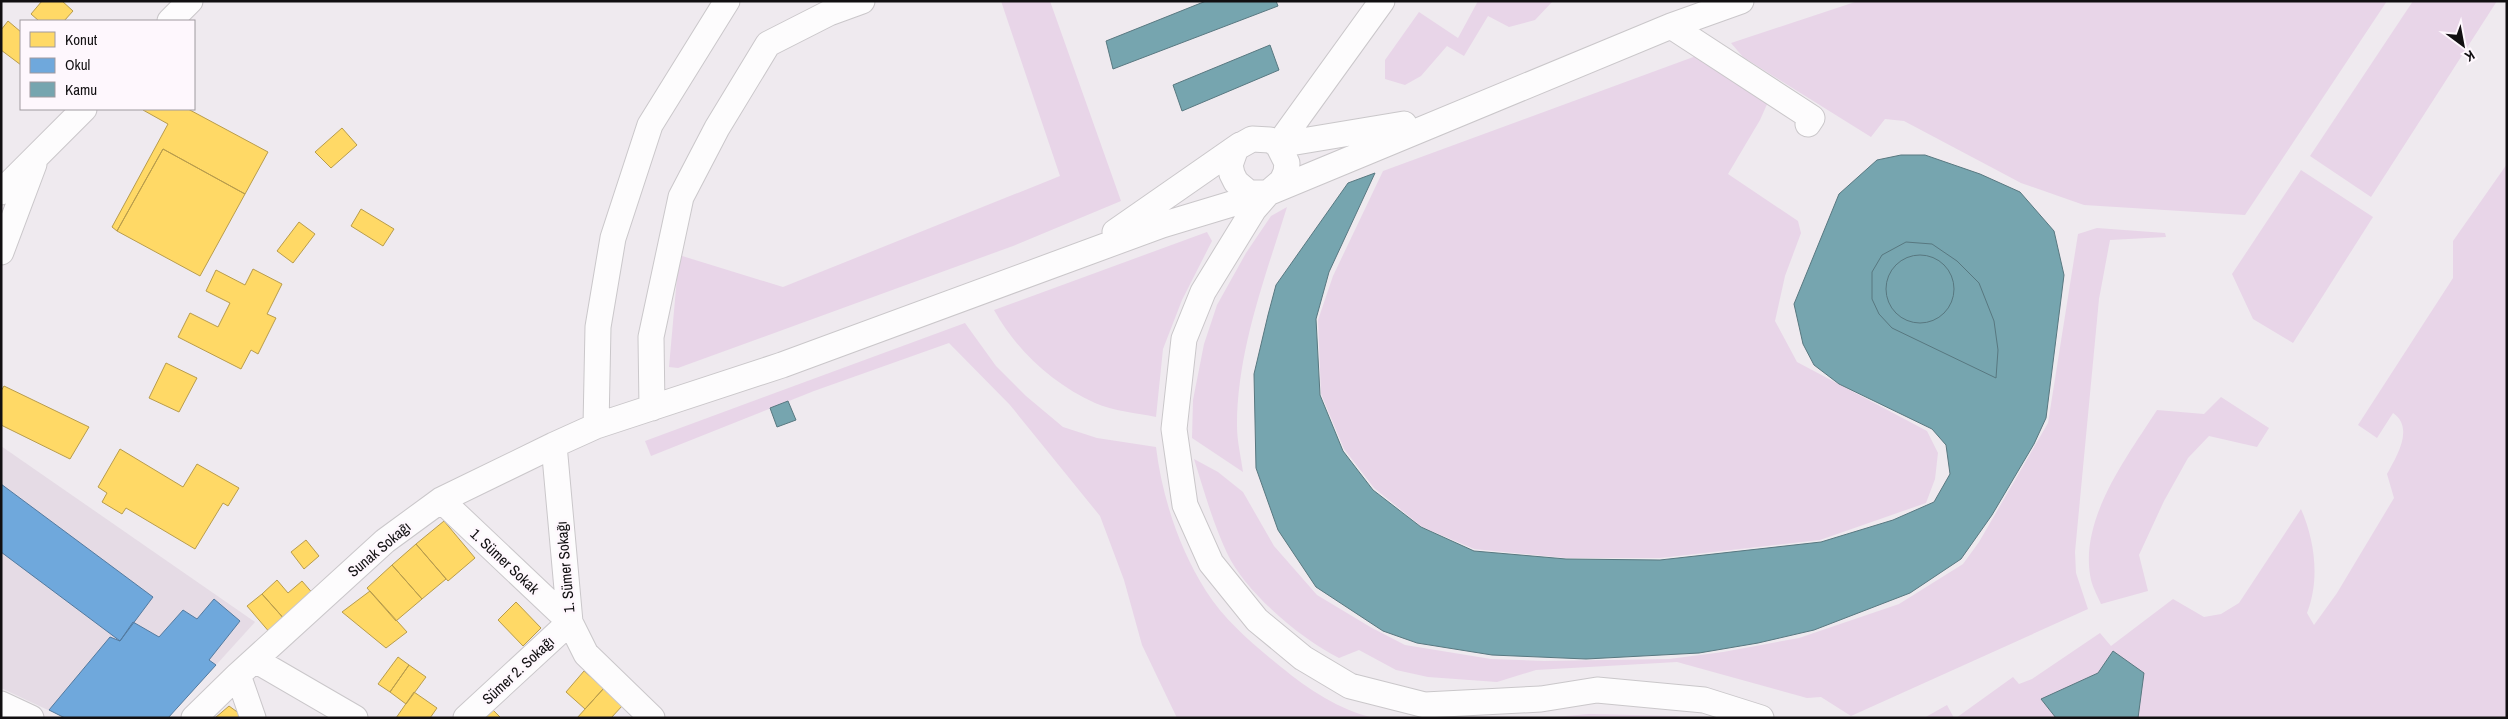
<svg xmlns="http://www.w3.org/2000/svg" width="2508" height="719" viewBox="0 0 2508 719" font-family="'Archivo Narrow',sans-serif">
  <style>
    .built { fill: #e5dbe5 }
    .green { fill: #e8d5e8 }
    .homes { fill: #ffd966; stroke: #b89c4c }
    .schools { fill: #6fa8dc; stroke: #537a9f }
    .public { fill: #76a5af; stroke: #587880 }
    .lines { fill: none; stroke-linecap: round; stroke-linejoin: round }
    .minor-casing { stroke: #cac7ca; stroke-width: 27 }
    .minor { stroke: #fdfcfd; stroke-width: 25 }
    .labels { text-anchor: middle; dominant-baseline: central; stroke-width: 5; stroke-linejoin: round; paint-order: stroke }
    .street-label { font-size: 15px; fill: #110f11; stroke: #fef7fd }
  </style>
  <rect width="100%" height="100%" fill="#efeaef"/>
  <path class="built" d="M1 446 255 622 168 718H65L1 688Z"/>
  <path class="green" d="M1001 1H1050L1121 201 1013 246 678 368 669 367 679 255 783 287 1060 176Z
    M1478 1H1553L1535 20 1509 27 1488 16 1464 56 1447 46 1421 76 1405 85 1385 79V60L1419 12 1458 38Z
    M1858 1H2387L2245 215 2084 205 2021 183 1904 121 1885 119 1871 137 1743 57 1731 43Z
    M2413 1H2497L2371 197 2310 156Z
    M1696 56 1768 102 1760 120 1728 174 1798 221 1801 233 1785 276 1775 321 1797 362 1927 431 1938 453 1935 479 1926 503 1820 540 1660 558H1565L1474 549 1422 527 1374 488 1344 449 1321 394 1318 320 1333 276 1383 171Z
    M2507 164V714L2505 718H1956L2013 677 2019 684 2032 679 2100 633 2111 646 2173 599 2204 617 2221 614 2239 603 2301 509C2315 541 2320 580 2307 613L2314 625 2337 593 2394 498 2387 474C2396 457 2415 428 2393 413L2377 438 2358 425 2453 278V241Z
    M2301 170 2373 217 2293 343 2253 319 2232 274Z
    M1287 207C1265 278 1237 351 1237 426 1237 441 1241 457 1243 472L1192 438 1193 400 1204 344 1217 305 1246 253 1271 216Z
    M2097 228 2165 233 2166 237 2110 240 2099 299 2075 552 2076 573 2088 609 1851 716 1821 697 1807 698 1677 662 1536 670 1497 682 1428 677 1396 670 1359 650 1339 658C1301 639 1245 592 1227 553 1213 523 1204 491 1194 459L1218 472 1243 492 1274 546 1317 595 1372 628 1405 645 1491 659 1544 661 1669 659 1723 652 1799 638 1899 604 1963 564 1979 542 2048 423 2078 234Z
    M1207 232 1212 241 1182 300 1163 349 1156 417C1137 413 1113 411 1095 403 1053 384 1016 350 994 310Z
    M965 323 996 366 1026 396 1063 427 1097 438 1156 447C1162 497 1179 548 1206 591 1225 621 1254 645 1281 667 1308 689 1339 710 1374 718H1177L1142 645 1124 580 1100 516 1010 405 949 343 814 391 651 456 645 441Z
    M2221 397 2269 428 2257 447 2209 436 2188 458 2164 501 2139 555 2148 591 2101 604C2098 597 2093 588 2091 580 2078 520 2127 457 2157 410L2204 414Z
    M1947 705 1954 718H1924Z
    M1589 714 1677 716 1685 718H1542Z"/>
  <path class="homes" d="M42 1H62L73 11 64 21H39L31 14Z
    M8 21 21 32V65L1 50V30Z
    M144 109H188L268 152 245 194 163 149 117 231 112 227 168 124 143 110Z
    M342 128 357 145 331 168 315 152Z
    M163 149 245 194 200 276 117 231Z
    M361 209 394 229 383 246 351 226Z
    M299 222 315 234 293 263 277 251Z
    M253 269 282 284 267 314 276 318 258 354 251 350 241 369 178 337 190 313 218 327 230 303 206 291 216 270 245 285Z
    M166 363 197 378 179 412 149 398Z
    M4 386 89 427 70 459 1 425V391Z
    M120 449 183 487 197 464 239 488 228 506 223 503 195 549 126 508 122 514 102 502 107 493 98 487Z
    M444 521 475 558 448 581 416 544Z
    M306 540 319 556 304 569 291 552Z
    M416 544 446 579 422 599 392 565Z
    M392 565 422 599 396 621 367 588Z
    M277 580 288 593 302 581 315 596 286 621 262 594Z
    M370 591 407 632 386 648 342 612Z
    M262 594 286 621 271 634 247 606Z
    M516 602 541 628 523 646 498 620Z
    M398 657 409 665 390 692 378 684Z
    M409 665 426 677 406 704 390 692Z
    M584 671 604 688 585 709 566 692Z
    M604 688 623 705 611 718H577Z
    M414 692 437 708 430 718H396Z
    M229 706 240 714 241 718H215Z
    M489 706 501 718H478Z"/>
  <path class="schools" d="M1 484 153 597 120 641 1 552Z
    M214 599 240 621 209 660 216 665 168 718H65L49 710 110 637 120 641 133 622 159 637 183 610 197 619Z"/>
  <path class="public" d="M1206 1H1276L1278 6 1113 69 1106 41Z
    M1270 45 1279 70 1182 111 1173 85Z
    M1901 155H1925L1980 174 2020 192 2054 231 2064 275 2046 418 2034 444 1992 515 1961 559 1910 593 1814 630 1758 643 1699 653 1586 659 1492 655 1417 643 1383 631 1316 587 1278 530 1256 468 1254 374 1268 315 1276 285 1348 183 1375 173 1329 272 1316 319 1320 395 1343 451 1373 490 1421 527 1474 551 1566 559 1660 560 1821 542 1893 520 1934 502 1950 474 1946 445 1932 429 1839 384 1814 365 1803 344 1794 304 1839 194 1877 160Z
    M1906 242 1932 244 1957 261 1979 283 1994 321 1998 350 1996 378 1892 328 1879 314 1872 299V272L1882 255Z
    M1886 289a34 34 0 1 1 68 0a34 34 0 1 1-68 0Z
    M788 401 796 420 777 427 770 408Z
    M2113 651 2144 673 2138 718H2056L2041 699 2098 673Z"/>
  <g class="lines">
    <g class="minor-casing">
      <path id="minor" d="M170 21 190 1
        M1671 26 1812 118 1808 124
        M1278 145 1382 1
        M1278 145 1404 124
        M1 192 84 109
        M1268 193H1249L1236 182 1232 174 1230 165 1236 148 1252 139 1270 140 1278 145 1287 163 1286 172 1282 181 1268 193 1254 209 1203 292 1184 339 1174 429 1185 505 1211 563 1257 620 1303 658 1350 686 1425 705 1541 699 1597 690 1704 700 1761 718
        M1115 232 1240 145
        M1 252 34 164
        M652 408 651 337 681 197 717 128 768 44 829 13 862 1
        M596 426 598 327 613 238 650 125 727 1
        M554 445 570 622 586 654 652 718
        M441 500 570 622 466 718
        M255 660 355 718
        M238 675 253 718
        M1 704 31 718
        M194 718 238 675 385 541 441 500 554 445 596 426 782 365 1162 225 1268 193 1671 26 1741 1"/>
    </g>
    <use href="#minor" class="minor"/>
  </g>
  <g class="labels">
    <g class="street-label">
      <text transform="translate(379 549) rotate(-40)">Sunak Sokağı</text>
      <text transform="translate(505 561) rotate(43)">1. Sümer Sokak</text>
      <text transform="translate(565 567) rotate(-95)">1. Sümer Sokağı</text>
      <text transform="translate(518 670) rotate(-43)">Sümer 2. Sokağı</text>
    </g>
  </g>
  <rect width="2508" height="719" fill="none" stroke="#110f11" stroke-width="5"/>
  <rect x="20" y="20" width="175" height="90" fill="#fef7fd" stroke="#9f9a9f"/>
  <rect x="30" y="32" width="25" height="15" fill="#ffd966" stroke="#9f9a9f"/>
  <text x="65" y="45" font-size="15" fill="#110f11">Konut</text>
  <rect x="30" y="58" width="25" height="15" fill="#6fa8dc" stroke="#9f9a9f"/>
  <text x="65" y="70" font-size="15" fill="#110f11">Okul</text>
  <rect x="30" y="82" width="25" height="15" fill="#76a5af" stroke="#9f9a9f"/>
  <text x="65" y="95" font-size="15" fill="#110f11">Kamu</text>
  <g transform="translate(2463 45) rotate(148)" stroke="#fef7fd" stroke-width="4" paint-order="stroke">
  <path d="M0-4L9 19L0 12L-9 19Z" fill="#110f11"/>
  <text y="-8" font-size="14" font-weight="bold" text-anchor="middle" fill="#110f11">K</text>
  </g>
</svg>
